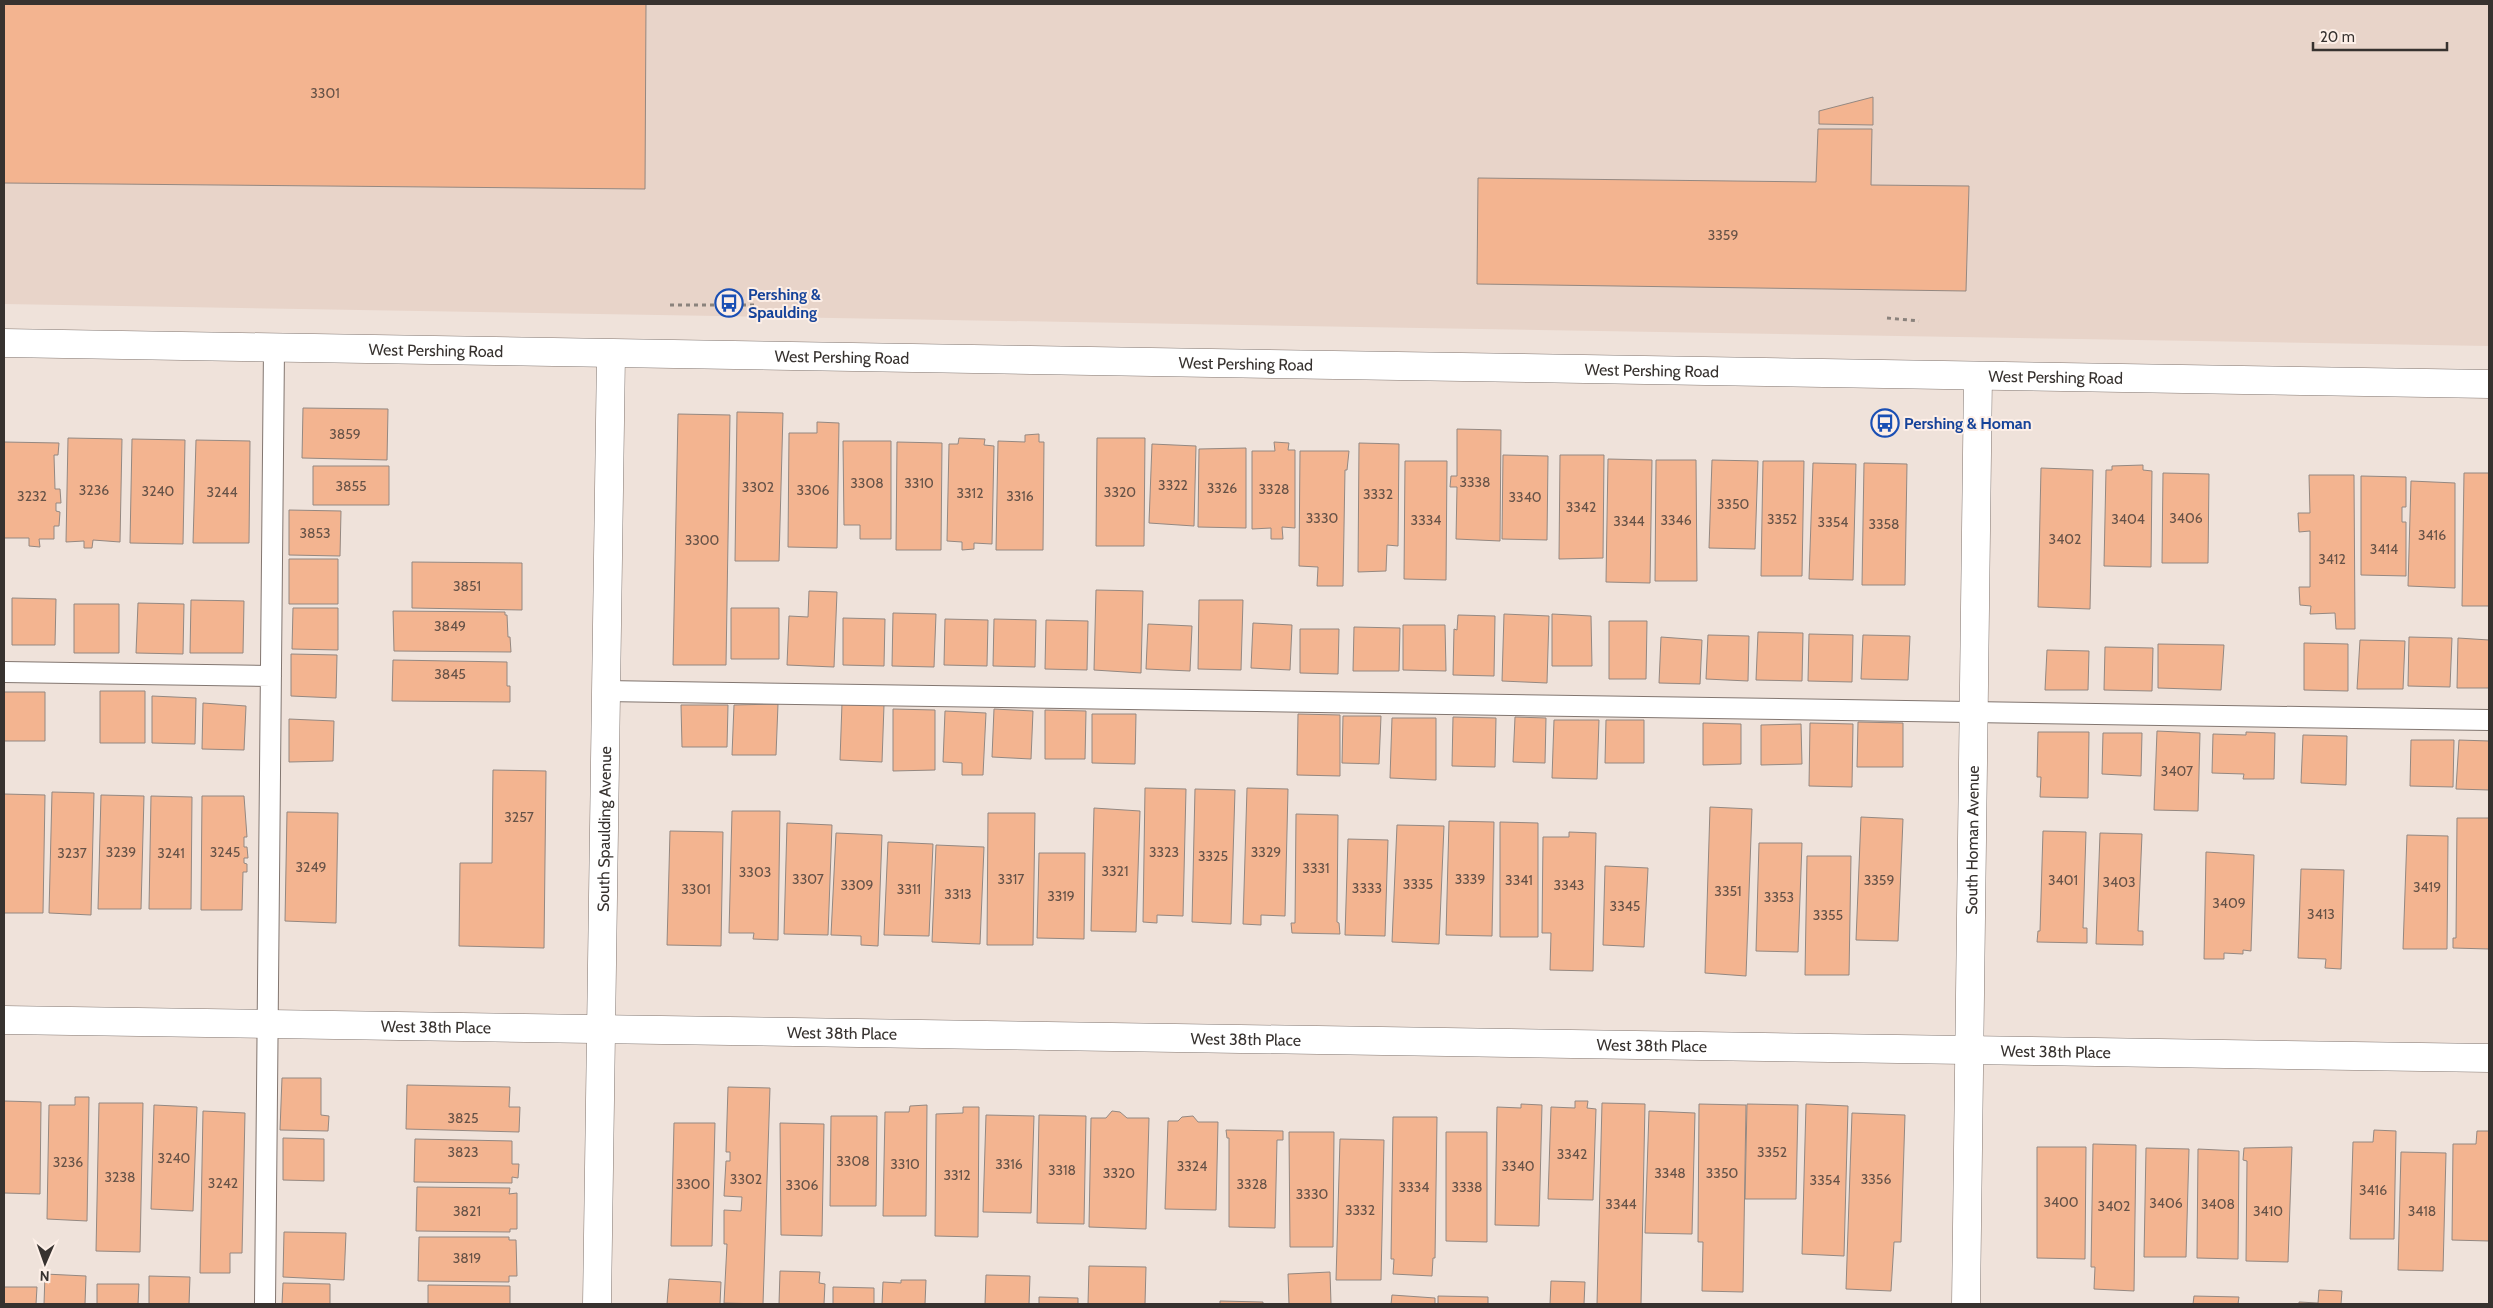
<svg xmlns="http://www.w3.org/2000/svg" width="2493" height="1308" viewBox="0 0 2493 1308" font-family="Cabin,sans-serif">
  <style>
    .built { fill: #e8d4c9 }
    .building { fill: #f3b490; stroke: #948881 }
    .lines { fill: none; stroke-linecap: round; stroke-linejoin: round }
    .lane-casing { stroke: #827670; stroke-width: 22 }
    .street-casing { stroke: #827670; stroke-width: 29 }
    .secondary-casing { stroke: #827670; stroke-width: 29 }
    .path { stroke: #8a827c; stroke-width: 3; stroke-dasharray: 4 4; stroke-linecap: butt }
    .lane { stroke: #fff; stroke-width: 20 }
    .street { stroke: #fff; stroke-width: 28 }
    .secondary { stroke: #fff; stroke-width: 28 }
    .labels { text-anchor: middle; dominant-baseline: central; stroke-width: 4; stroke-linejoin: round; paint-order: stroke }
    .number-label { font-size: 14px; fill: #665247 }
    .transit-label { font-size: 16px; font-weight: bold; fill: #164399; stroke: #fdefe7; text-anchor: start }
    .street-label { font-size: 16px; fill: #37322f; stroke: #fdefe7 }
  </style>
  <rect width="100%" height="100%" fill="#efe2da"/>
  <path class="built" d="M4 4H2489V346L4 304Z"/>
  <path class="building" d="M4 4H646L645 189 4 183Z
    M1873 97V125L1819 124V111Z
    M1818 129H1872L1871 185 1969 186 1966 291 1477 284 1478 178 1816 182Z
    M303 408 388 409 387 460 302 458Z
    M737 412 783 413 779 561H735Z
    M678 414 730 415 726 665H673Z
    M817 422 839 423 837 548 788 547 789 433H817Z
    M1457 429 1501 430 1500 541 1456 539 1457 487H1450L1451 476H1457Z
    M1039 434V442H1044L1043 550H996L998 441 1025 442V435Z
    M68 438 122 439 120 542 93 540 92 548H84V541L66 542Z
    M959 438 985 439 984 445 994 446 992 544 974 543V549L962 550V542L947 541 949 444H958Z
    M1097 438H1145L1144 546H1096Z
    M132 439 185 440 183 544 130 543Z
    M196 440 250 441 249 543H193Z
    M843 441H891V539H860V525H844Z
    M4 442 59 443 58 455H54L55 489H60L61 503H56V511L60 512 59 526H54V539H39L40 547 29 546V538H4Z
    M897 442 942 443 941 550H896Z
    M1274 442 1289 443 1288 450H1295V528L1282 527 1283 539H1271V528L1252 529V451H1275Z
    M1359 443 1399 444 1398 546 1387 545 1386 571 1358 572Z
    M1152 444 1196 446 1194 526 1149 523Z
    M1246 448V528L1198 527 1199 449Z
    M1300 451H1349L1347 470H1345L1343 586H1317L1318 567 1299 566Z
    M1503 455 1548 456 1547 540 1502 539Z
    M1560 455H1604L1603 558 1559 559Z
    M1608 459 1652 460 1650 583 1606 582Z
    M1656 460H1696L1697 581H1655Z
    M1712 460 1758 461 1755 549 1709 548Z
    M1405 461H1447L1446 580 1404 579Z
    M1763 461H1804L1802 576H1761Z
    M1813 463 1856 464 1853 580 1809 579Z
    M1864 463 1907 464 1905 585H1862Z
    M2143 465V470L2152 471 2151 567 2104 566 2106 470H2112V466Z
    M313 466H389V505H313Z
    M2041 468 2093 470 2090 609 2038 607Z
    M2163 473 2209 474 2208 563H2162Z
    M2464 473H2489V606H2462Z
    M2309 475H2354L2355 629H2336L2335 613 2310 614 2311 606 2300 605 2299 587H2310V531L2299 532 2298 513H2310Z
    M2361 476 2406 477V507H2402V522H2406V576L2361 575Z
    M2411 481 2455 483V588L2408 586Z
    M289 510 341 511 340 556 289 555Z
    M289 559H338V604H289Z
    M412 562 522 563V610L412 608Z
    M1096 590 1143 591 1141 673 1094 670Z
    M809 591 837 592 834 667 787 665 789 616 808 617Z
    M12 598 56 599 55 645H12Z
    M191 600 244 601 243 653H190Z
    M1199 600H1243L1241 670 1198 669Z
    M138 603 184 604 183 654 136 653Z
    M74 604H119V653H74Z
    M293 608H338V650L292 649Z
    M731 608H779V659H731Z
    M393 611 505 612V615H507L508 637H510L511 652 394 651Z
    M893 613 936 614 934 667 892 666Z
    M1504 614 1549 616 1547 683 1502 681Z
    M1552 614 1591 616 1592 666H1552Z
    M1458 615 1495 616 1494 676 1453 675 1454 629 1457 630Z
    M843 618 885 619 884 666 843 665Z
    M945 619 988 620 987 666 944 665Z
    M994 619 1036 620 1035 667 993 666Z
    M1046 620 1088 621 1087 670 1045 669Z
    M1609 621H1647L1646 679H1609Z
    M1253 623 1292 625 1290 670 1251 668Z
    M1148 624 1192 626 1190 671 1146 669Z
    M1403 625H1445L1446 671 1403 670Z
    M1354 627 1400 628 1399 671H1353Z
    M1300 629H1339L1338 674 1300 673Z
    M1758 632 1803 633 1802 681 1756 680Z
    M1809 634 1853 635 1852 682 1808 681Z
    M1708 635 1749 636 1748 681 1706 679Z
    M1863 635 1910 636 1908 680 1861 679Z
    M1661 637 1702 640 1700 684 1659 683Z
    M2409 637 2452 638 2450 687 2408 686Z
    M2458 638 2489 640V688H2457Z
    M2360 640 2405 641 2403 689H2357Z
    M2304 643 2348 644V691L2304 690Z
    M2158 644 2224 645 2221 690 2158 688Z
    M2105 647 2153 648 2152 691 2104 690Z
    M2047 650 2089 651 2088 690H2045Z
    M291 654 337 655 336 698 291 696Z
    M393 660 507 662V686H510V702L392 701Z
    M100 691H145V743H100Z
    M4 692H45V741H4Z
    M152 696 196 698 195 744 152 743Z
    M203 703 246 706 244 750 202 749Z
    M842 703 884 705 882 762 840 760Z
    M778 704 776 755H732L734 705Z
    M681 705H728L727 747H682Z
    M893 709 935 710V770L893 771Z
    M994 709 1033 711 1031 759 992 757Z
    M1045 710 1086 711 1085 759H1045Z
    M945 711 986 713 983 775H962V763L943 762Z
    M1092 714H1136L1135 764 1092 763Z
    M1298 714 1340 715V776L1297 775Z
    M1343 716H1381L1379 764 1342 763Z
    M1453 717 1496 718 1495 767 1452 766Z
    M1515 717 1546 718 1545 763 1513 762Z
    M1392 718H1436V780L1390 778Z
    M289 719 334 721 333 761 289 762Z
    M1554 720H1599L1597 779 1552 778Z
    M1606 720H1644V763H1605Z
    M1858 722 1903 723V767H1857Z
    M1703 723 1741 724V764L1703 765Z
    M1810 723 1853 724 1852 787 1809 786Z
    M1801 724 1802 764 1761 765V725Z
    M2157 731 2200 733 2198 811 2154 810Z
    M2038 732H2089L2088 798 2040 797 2041 777H2037Z
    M2246 732 2275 733 2274 779H2243L2244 774 2212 773 2213 734 2246 735Z
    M2103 733H2142L2141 776 2102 774Z
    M2303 735 2347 736 2346 785 2301 783Z
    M2411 740H2454L2453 787 2410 786Z
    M2459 740 2489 741V790L2456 789Z
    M493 770 546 771 544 948 459 946 460 863H492Z
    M1145 788 1186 789 1183 916 1157 915V923L1143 922Z
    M1247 788 1288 789 1285 916 1261 915V925L1243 924Z
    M1195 789 1235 790 1231 924 1192 922Z
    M52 792 94 793 91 915 49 913Z
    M4 794 45 795 43 913H4Z
    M101 795 144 796 141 909H98Z
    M151 796 192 797 191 909H149Z
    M202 796H244L247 837H244V847H247L248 858H244V863L247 864V872H243L242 910H201Z
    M1710 807 1752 809 1746 976 1705 973Z
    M1094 808 1140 811 1136 932 1091 931Z
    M732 811H780L778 940 753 939 754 933H729Z
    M287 812 338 813 336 923 285 921Z
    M988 813H1035L1033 945H987Z
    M1296 814 1338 815 1337 922 1339 923 1340 934 1292 933 1291 923H1295Z
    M1861 817 1903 819 1898 941 1856 940Z
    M2457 818H2489V949L2453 948V938H2456Z
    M1449 821 1494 822 1492 936 1446 935Z
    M1500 822 1538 823V937H1500Z
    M787 823 832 825 828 935 784 934Z
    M1397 825 1444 826 1439 944 1392 942Z
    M670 831 723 832 721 946 667 945Z
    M2043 831 2086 832 2083 928H2087V943L2037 942 2038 931H2040Z
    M1569 832 1596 833 1593 971 1550 970 1551 933H1542L1543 837H1569Z
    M836 833 882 835 878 946 861 945V936L831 935Z
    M2100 833 2142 834 2138 931H2143V945L2096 944Z
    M2407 835 2448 836 2447 949H2403Z
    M1348 839 1388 840 1385 936 1345 935Z
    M888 842 933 844 929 936 884 935Z
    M1759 843H1802L1798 952 1756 951Z
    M936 845 984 847 980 944 932 942Z
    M2206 852 2254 855 2251 951 2243 950V954L2224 953V959H2204Z
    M1039 853H1085L1084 939 1037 938Z
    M1807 856H1851L1849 975H1805Z
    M1605 866 1648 868 1644 947 1603 945Z
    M2301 869 2344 870 2341 969 2325 968 2326 959 2298 958Z
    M282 1078H321V1115L329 1116 328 1131 280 1130Z
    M407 1085 510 1087 509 1107H520L519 1132 406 1129Z
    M728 1087 770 1088 763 1304 724 1303 727 1244H724V1210L741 1211 742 1197 724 1196 726 1161H730V1152H726Z
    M75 1097H89L87 1221 47 1219 49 1105H75Z
    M4 1101 41 1102 40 1194 4 1193Z
    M1575 1101H1588L1587 1108 1596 1109 1593 1200 1548 1199 1551 1107 1575 1108Z
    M99 1103H143L140 1252 96 1251Z
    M1602 1103 1645 1104 1641 1304H1597Z
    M1521 1104 1542 1105 1539 1226 1495 1225 1497 1107 1521 1108Z
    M1699 1104 1746 1105 1743 1292 1702 1291 1703 1242H1698Z
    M1747 1104 1798 1105 1796 1199H1745Z
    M1806 1104 1848 1106 1844 1256 1802 1254Z
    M154 1105 197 1107 193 1211 151 1209Z
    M927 1105 926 1216H883L885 1112H909L910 1106Z
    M963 1107H979L978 1237 935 1236 936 1114 963 1113Z
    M203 1111 245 1113 242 1253H230V1273H200Z
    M1112 1111 1120 1112 1127 1118H1149L1146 1229 1089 1227 1091 1118H1106Z
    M1649 1111 1695 1113 1692 1234 1645 1233Z
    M1852 1113 1905 1115 1901 1242H1894L1891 1291 1846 1289Z
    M986 1115 1034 1116 1031 1213 983 1212Z
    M1039 1115 1086 1116 1084 1224 1037 1223Z
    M831 1116H877L876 1206H830Z
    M1193 1116 1198 1122H1218L1216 1210 1165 1209 1168 1121H1178L1182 1117Z
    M1393 1117H1437L1435 1258H1433L1432 1276 1393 1274 1394 1259H1391Z
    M674 1123H715L712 1246H671Z
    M780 1123 824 1124 822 1236 781 1235Z
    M1226 1130 1283 1131V1140H1277L1275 1228 1229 1227V1138H1227Z
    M2374 1130 2396 1131 2394 1239H2350L2353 1142H2373Z
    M2477 1131H2489V1241L2452 1240 2453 1144H2476Z
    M1289 1132H1334L1333 1247H1290Z
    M1446 1132H1487V1242L1446 1241Z
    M283 1138 324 1139V1181L283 1180Z
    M415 1139 512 1141V1164H519L518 1178 512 1177V1183L414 1182Z
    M1340 1139 1384 1140 1381 1280H1336Z
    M2093 1144 2136 1145 2134 1291 2094 1289 2095 1267H2091Z
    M2037 1147H2086L2085 1259 2037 1258Z
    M2292 1147 2288 1262 2246 1261 2247 1161 2243 1160 2244 1148Z
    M2146 1148 2189 1149 2186 1257H2144Z
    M2198 1149 2239 1151 2238 1259 2197 1258Z
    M2401 1152 2446 1153 2443 1271 2398 1270Z
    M417 1187 510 1188 509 1194 517 1193V1229H510V1232L416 1231Z
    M284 1232 346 1233 344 1280 283 1277Z
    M419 1237H509V1240H516L517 1276H509V1282L418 1281Z
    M1089 1266 1146 1267 1145 1304H1088Z
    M780 1271 820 1272 819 1283 825 1284 824 1304H779Z
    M1330 1272 1331 1304H1289L1288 1274Z
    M45 1274 86 1276 85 1304H44Z
    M986 1275 1030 1276 1029 1304H985Z
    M149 1276 190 1277 189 1304H149Z
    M669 1279 721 1282 720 1304H667Z
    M901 1280H926L925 1304H882L883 1282 901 1283Z
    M1551 1281 1585 1282 1584 1304H1550Z
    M283 1283 330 1284V1304H282Z
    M97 1284H139L138 1304H97Z
    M428 1285 510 1286V1304H428Z
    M4 1287H37L36 1304H4Z
    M833 1287 874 1288V1304H833Z
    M2319 1290 2342 1291 2341 1304H2299V1302L2318 1303Z
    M1392 1295 1435 1298V1304H1391Z
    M1438 1296 1488 1297V1304H1438Z
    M2194 1296 2239 1297 2238 1304H2193Z
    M1039 1297 1078 1298V1304H1039Z
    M1220 1301 1263 1302V1304H1220Z"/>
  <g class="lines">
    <g class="lane-casing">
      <path id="lane" d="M4 672 271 676
        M605 691 2489 720
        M265 1304 274 348"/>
    </g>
    <g class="street-casing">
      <g id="street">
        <path id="s1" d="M4 1020 2489 1058"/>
        <path id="s2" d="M597 1304 611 354"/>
        <path id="s3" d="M1966 1304 1978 376"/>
      </g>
    </g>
    <g class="secondary-casing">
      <g id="secondary">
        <path id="s4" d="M4 343 2489 384"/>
      </g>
    </g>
    <path class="path" d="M670 305H756
      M1887 318 1919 321"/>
    <use href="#lane" class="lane"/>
    <use href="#street" class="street"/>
    <use href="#secondary" class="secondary"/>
  </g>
  <defs>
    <g id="bus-ring" transform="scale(1.4375)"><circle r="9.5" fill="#fdefe7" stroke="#1a4fb4" stroke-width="1.5"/><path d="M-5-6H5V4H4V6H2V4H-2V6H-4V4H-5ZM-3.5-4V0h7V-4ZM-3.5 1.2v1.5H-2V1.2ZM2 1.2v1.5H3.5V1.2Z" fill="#1a4fb4"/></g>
  </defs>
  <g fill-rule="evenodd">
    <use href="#bus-ring" x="729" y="303"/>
    <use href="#bus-ring" x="1885" y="423"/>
  </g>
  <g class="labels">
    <g class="number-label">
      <text x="325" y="93">3301</text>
      <text x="1723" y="235">3359</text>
      <text x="345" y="434">3859</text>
      <text x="1475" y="482">3338</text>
      <text x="867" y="483">3308</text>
      <text x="919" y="483">3310</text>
      <text x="1173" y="485">3322</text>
      <text x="351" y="486">3855</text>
      <text x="758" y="487">3302</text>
      <text x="1222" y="488">3326</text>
      <text x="1274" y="489">3328</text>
      <text x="94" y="490">3236</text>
      <text x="813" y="490">3306</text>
      <text x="158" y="491">3240</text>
      <text x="222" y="492">3244</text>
      <text x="1120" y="492">3320</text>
      <text x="970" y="493">3312</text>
      <text x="1378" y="494">3332</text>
      <text x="32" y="496">3232</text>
      <text x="1020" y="496">3316</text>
      <text x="1525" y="497">3340</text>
      <text x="1733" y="504">3350</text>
      <text x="1581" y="507">3342</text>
      <text x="1322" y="518">3330</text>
      <text x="2186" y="518">3406</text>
      <text x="1782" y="519">3352</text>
      <text x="2128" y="519">3404</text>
      <text x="1426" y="520">3334</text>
      <text x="1676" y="520">3346</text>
      <text x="1629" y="521">3344</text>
      <text x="1833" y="522">3354</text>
      <text x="1884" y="524">3358</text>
      <text x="315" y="533">3853</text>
      <text x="2432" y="535">3416</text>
      <text x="2065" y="539">3402</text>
      <text x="702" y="540">3300</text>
      <text x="2384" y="549">3414</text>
      <text x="2332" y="559">3412</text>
      <text x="467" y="586">3851</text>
      <text x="450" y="626">3849</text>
      <text x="450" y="674">3845</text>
      <text x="2177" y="771">3407</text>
      <text x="519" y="817">3257</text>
      <text x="121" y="852">3239</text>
      <text x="225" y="852">3245</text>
      <text x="1164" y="852">3323</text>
      <text x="1266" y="852">3329</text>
      <text x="72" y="853">3237</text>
      <text x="171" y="853">3241</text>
      <text x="1213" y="856">3325</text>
      <text x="311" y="867">3249</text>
      <text x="1316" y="868">3331</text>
      <text x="1115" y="871">3321</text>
      <text x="755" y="872">3303</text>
      <text x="808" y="879">3307</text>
      <text x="1011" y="879">3317</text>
      <text x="1470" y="879">3339</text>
      <text x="1519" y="880">3341</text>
      <text x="1879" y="880">3359</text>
      <text x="2063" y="880">3401</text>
      <text x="2119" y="882">3403</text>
      <text x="1418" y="884">3335</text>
      <text x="857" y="885">3309</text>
      <text x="1569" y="885">3343</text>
      <text x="2427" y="887">3419</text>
      <text x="1367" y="888">3333</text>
      <text x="696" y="889">3301</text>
      <text x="909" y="889">3311</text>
      <text x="1728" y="891">3351</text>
      <text x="958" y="894">3313</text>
      <text x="1061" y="896">3319</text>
      <text x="1779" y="897">3353</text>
      <text x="2229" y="903">3409</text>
      <text x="1625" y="906">3345</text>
      <text x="2321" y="914">3413</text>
      <text x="1828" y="915">3355</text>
      <text x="463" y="1118">3825</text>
      <text x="463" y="1152">3823</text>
      <text x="1772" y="1152">3352</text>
      <text x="1572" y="1154">3342</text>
      <text x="174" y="1158">3240</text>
      <text x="853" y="1161">3308</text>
      <text x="68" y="1162">3236</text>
      <text x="905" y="1164">3310</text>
      <text x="1009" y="1164">3316</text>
      <text x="1192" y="1166">3324</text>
      <text x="1518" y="1166">3340</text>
      <text x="1062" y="1170">3318</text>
      <text x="1119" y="1173">3320</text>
      <text x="1670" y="1173">3348</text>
      <text x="1722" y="1173">3350</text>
      <text x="957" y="1175">3312</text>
      <text x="120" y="1177">3238</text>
      <text x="746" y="1179">3302</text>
      <text x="1876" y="1179">3356</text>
      <text x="1825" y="1180">3354</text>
      <text x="223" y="1183">3242</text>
      <text x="693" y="1184">3300</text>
      <text x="1252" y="1184">3328</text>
      <text x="802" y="1185">3306</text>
      <text x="1414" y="1187">3334</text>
      <text x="1467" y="1187">3338</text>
      <text x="2373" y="1190">3416</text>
      <text x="1312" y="1194">3330</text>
      <text x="2061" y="1202">3400</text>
      <text x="2166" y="1203">3406</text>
      <text x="1621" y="1204">3344</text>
      <text x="2218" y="1204">3408</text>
      <text x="2114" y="1206">3402</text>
      <text x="1360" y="1210">3332</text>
      <text x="467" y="1211">3821</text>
      <text x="2268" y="1211">3410</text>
      <text x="2422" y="1211">3418</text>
      <text x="467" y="1258">3819</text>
    </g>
    <g class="transit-label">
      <text x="748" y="294">Pershing &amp;<tspan x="748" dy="18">Spaulding</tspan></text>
      <text x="1904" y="423">Pershing &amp; Homan</text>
    </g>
    <g class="street-label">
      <text stroke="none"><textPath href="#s4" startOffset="432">West Pershing Road</textPath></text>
      <text stroke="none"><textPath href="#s4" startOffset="838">West Pershing Road</textPath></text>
      <text stroke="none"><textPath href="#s4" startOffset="1242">West Pershing Road</textPath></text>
      <text stroke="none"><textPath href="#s4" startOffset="1648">West Pershing Road</textPath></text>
      <text stroke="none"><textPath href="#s4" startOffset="2052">West Pershing Road</textPath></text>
      <text stroke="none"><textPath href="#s2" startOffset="475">South Spaulding Avenue</textPath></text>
      <text stroke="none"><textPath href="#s3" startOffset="464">South Homan Avenue</textPath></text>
      <text stroke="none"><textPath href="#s1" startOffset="432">West 38th Place</textPath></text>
      <text stroke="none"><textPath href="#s1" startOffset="838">West 38th Place</textPath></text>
      <text stroke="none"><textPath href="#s1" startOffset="1242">West 38th Place</textPath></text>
      <text stroke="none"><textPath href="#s1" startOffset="1648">West 38th Place</textPath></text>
      <text stroke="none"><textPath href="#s1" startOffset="2052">West 38th Place</textPath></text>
    </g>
  </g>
  <rect width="2493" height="1308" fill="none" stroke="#37322f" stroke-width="10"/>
  <g transform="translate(45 1263) rotate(182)" stroke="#fdefe7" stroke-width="4" paint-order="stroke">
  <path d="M0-4L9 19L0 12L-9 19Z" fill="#37322f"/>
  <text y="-8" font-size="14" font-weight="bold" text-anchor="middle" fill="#37322f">N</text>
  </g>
  <path d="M2313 42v8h134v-8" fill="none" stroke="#37322f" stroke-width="2.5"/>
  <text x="2320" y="42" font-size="15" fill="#37322f" stroke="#fdefe7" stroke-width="4" paint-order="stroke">20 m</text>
</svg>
